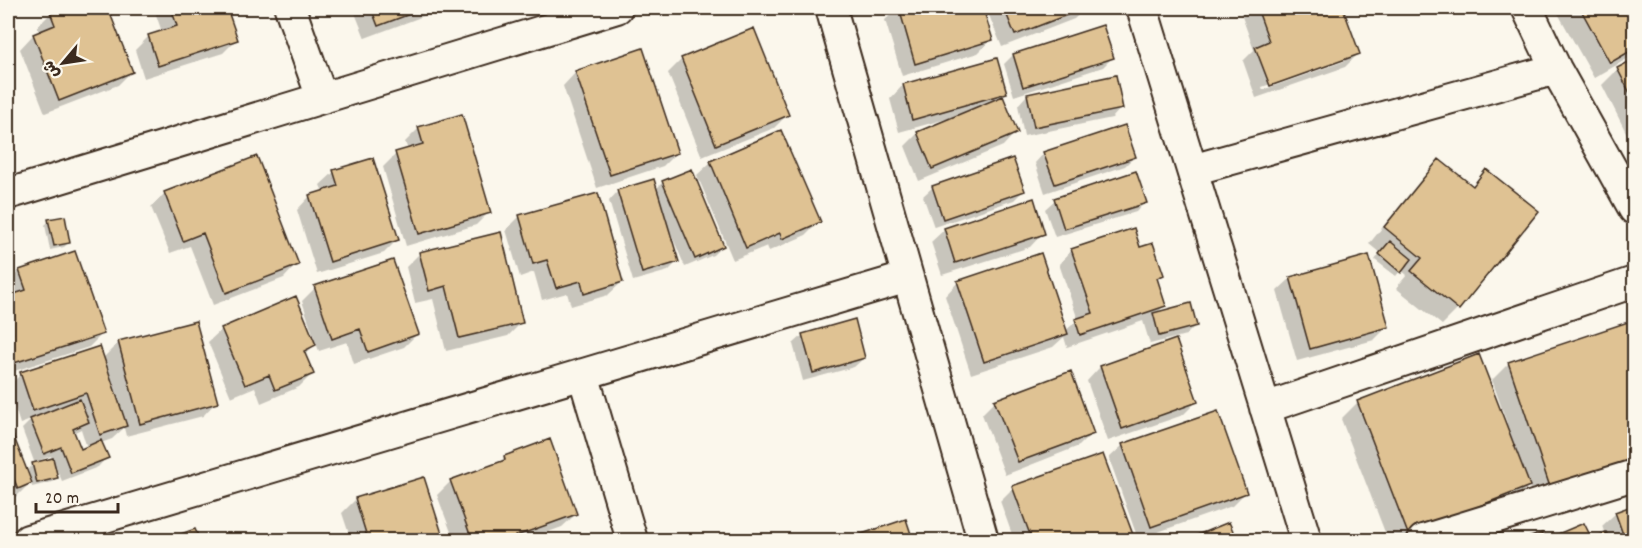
<svg xmlns="http://www.w3.org/2000/svg" width="1642" height="548" viewBox="0 0 1642 548" font-family="Dekko,'Playpen Sans Arabic',sans-serif">
  <style>
    .shadow { fill: #0003; fill-rule: evenodd }
    .building { fill: #dfc293; stroke: #3b2a1e; stroke-width: 1.5 }
    .lines { fill: none; stroke-linecap: round; stroke-linejoin: round }
    .minor-casing { stroke: #3b2a1e; stroke-width: 34 }
    .minor { stroke: #fbf7ec; stroke-width: 30 }
  </style>
  <rect width="100%" height="100%" fill="#fbf7ec"/>
  <filter id="ink" filterUnits="userSpaceOnUse"><feTurbulence type="fractalNoise" baseFrequency=".0167" numOctaves="2"/><feDisplacementMap in="SourceGraphic" scale="12" xChannelSelector="R" yChannelSelector="G"/><feConvolveMatrix kernelMatrix="1 2 1 2 8 2 1 2 1" color-interpolation-filters="sRGB"/></filter>
  <g filter="url(#ink)">
    <path class="shadow" d="M8 8H22L14 15 8 19Z
      M66 8H106L131 72 118 85 45 113 20 49 33 35 40 33 37 27 51 13Z
      M156 8H226L236 40 223 53 144 78 135 50 148 37 162 32 154 9Z
      M353 8H445L365 38Z
      M898 8H981L991 40 978 53 902 76 885 20Z
      M986 8H1086L1074 19 1002 47Z
      M1243 8H1342L1358 54 1345 67 1256 98 1243 61 1254 50 1240 11ZM1345 58V61L1263 90 1262 87Z
      M1555 8H1634V55L1594 78Z
      M1013 55 1112 58 1103 67 1014 96 1004 64Z
      M682 59 787 115 774 128 702 157 668 73Z
      M1634 60V148L1602 85 1618 69Z
      M576 72 676 153 663 166 597 188 563 86Z
      M1115 76 1121 108 1112 118 1024 136 1018 105 1027 95Z
      M903 85 1005 93 1002 97 1016 132 1003 146 919 181 905 146 918 133 947 121 946 119 899 132 890 99Z
      M461 116 489 212 476 225 406 246 383 167 396 154 408 150 405 142 418 129Z
      M1044 153 1134 157 1125 166 1045 193 1035 163Z
      M1439 161 1471 187 1486 171 1458 309 1442 325 1396 288 1407 275 1401 270 1396 276 1375 260 1380 253 1369 244 1423 177Z
      M711 162 819 222 806 235 769 251 767 246 733 260 697 175Z
      M334 172 398 239 384 253 317 274 297 210 310 196 323 192 320 185Z
      M663 182 722 246 713 255 685 267 670 231H668L677 262 668 271 633 281 609 201 618 191 655 190Z
      M933 187 1023 191 1014 200 934 227 923 196Z
      M165 193 297 264 284 278 213 305 190 246 170 253 151 207Z
      M1055 200 1145 202 1136 212 1055 237 1045 209Z
      M520 216 622 282 608 295 571 306 567 293 542 300 534 272 520 277 506 230Z
      M49 221 69 242 64 247 50 250 45 225Z
      M945 229 1043 233 1030 247 942 275 931 242Z
      M1139 249 1162 275 1156 281 1164 306 1156 314 1195 326 1186 335 1150 344 1143 321 1067 347 1064 337 1053 347 971 374 945 296 958 282 1065 331 1078 320 1059 264 1072 250Z
      M74 253 102 334 89 347 8 373V298L10 297 8 289V283L19 271Z
      M420 253 522 322 508 336 446 351 433 299 415 303 406 267Z
      M1291 278 1387 327 1374 340 1297 361 1277 291Z
      M315 288 417 334 404 347 354 364 347 342 319 351 316 343 305 355 312 374 299 387 261 403 255 387 231 397 208 342 222 329 314 337 302 301Z
      M1634 321V472L1535 505 1529 486 1512 502 1413 540H1388L1341 419 1358 402 1505 424 1507 423 1492 380 1509 363Z
      M803 335 864 358 854 367 803 381 793 344Z
      M1175 341 1196 402 1183 415 1108 441 1087 381 1100 367Z
      M118 343 216 402 203 416 126 436 124 428 112 439 101 443 107 457 98 467 62 481 56 468H54L57 478 52 482 32 487 31 482 17 496 8 500V426L28 477H30L28 469 35 464 22 429 31 420 20 424 8 387 21 374 103 358ZM81 429 87 448 80 450 73 433ZM51 456 53 460 38 463 37 461Z
      M995 401 1092 433 1079 446 1005 475 982 414Z
      M1123 445 1245 493 1232 506 1138 539 1109 458Z
      M1103 456 1133 540H1014L1000 501 1013 488Z
      M505 457 576 514 562 527 526 540H454L437 495 451 481 497 465Z
      M423 478 442 540H351L342 513 356 499Z
      M1634 506V540H1591L1605 534 1602 526 1616 513Z
      M905 521 911 540H848Z
      M1228 524 1235 540H1189Z
      M1583 525 1591 540H1547Z
      M567 536 568 540H554Z"/>
    <path class="building" d="M62 8H108L133 72 59 101 33 34 55 25 50 12Z
      M171 8H227L238 40 158 66 148 35 177 26Z
      M371 8H426L378 26Z
      M899 8H983L993 40 915 64Z
      M1004 8H1085L1015 35Z
      M1257 8H1343L1360 54 1270 86 1255 47 1269 41Z
      M1580 8H1634V49L1610 63Z
      M1103 25 1114 58 1023 87 1013 54Z
      M754 28 789 115 716 145 681 58Z
      M643 48 678 153 610 175 575 71Z
      M997 58 1007 93 912 120 903 84Z
      M1634 59V101L1617 68Z
      M1116 75 1123 109 1034 127 1027 94Z
      M1003 96 1018 133 932 169 917 132Z
      M462 114 491 213 419 234 395 152 423 144 418 127Z
      M1125 125 1136 157 1055 184 1043 152Z
      M781 130 821 222 782 239 780 233 746 248 710 161Z
      M257 156 299 265 226 293 203 233 183 241 164 192Z
      M373 158 399 240 330 262 309 195 338 186 333 170Z
      M1013 158 1025 191 943 219 932 186Z
      M1439 159 1473 186 1486 169 1539 211 1459 310 1411 271 1422 258 1384 227Z
      M692 169 724 246 695 259 662 181Z
      M1136 171 1147 203 1064 229 1054 198Z
      M654 179 679 262 642 273 617 190Z
      M598 193 623 282 584 294 581 281 556 288 547 260 533 264 519 215Z
      M1034 198 1045 234 955 263 944 228Z
      M65 216 70 243 54 246 48 219Z
      M1134 228 1140 247 1153 243 1164 275 1157 278 1166 306 1080 335 1075 319 1093 313 1071 249Z
      M501 232 523 323 459 338 446 286 429 291 419 252Z
      M1390 241 1412 259 1401 273 1379 254Z
      M75 251 104 334 14 363 8 342V334L13 333 8 317V296L26 290 19 270Z
      M1041 253 1068 334 984 362 957 281Z
      M1369 255 1389 327 1310 349 1290 277Z
      M393 260 419 334 368 352 360 329 332 339 314 286Z
      M296 296 316 345 304 351 314 374 275 390 269 375 245 385 221 328Z
      M1191 303 1197 326 1159 336 1153 313Z
      M855 319 865 358 813 373 802 334Z
      M1634 320V462L1551 490 1508 362Z
      M196 321 218 403 140 424 118 341Z
      M1176 339 1198 402 1122 429 1100 366Z
      M100 346 127 426 100 435 86 393 33 411 20 372Z
      M1479 354 1530 486 1408 534 1357 401Z
      M1071 371 1094 434 1018 462 994 400Z
      M80 399 89 422 73 429 81 449 101 440 109 458 71 473 61 447 44 454 30 419Z
      M1218 411 1247 493 1151 527 1122 444Z
      M8 422 32 483 18 489 13 477 8 479Z
      M550 439 577 514 505 540H472L450 480 505 460 504 456Z
      M1103 454 1135 540H1032L1012 486Z
      M53 458 58 478 37 483 32 463Z
      M424 477 444 540H368L355 498Z
      M1634 505V540H1625L1615 512Z
      M906 519 913 540H844Z
      M1229 522 1237 540H1185Z
      M1584 523 1592 539 1606 532 1610 540H1547L1546 539Z
      M195 529 200 540H164Z
      M1542 533 1544 540H1522Z"/>
    <g class="lines">
      <g class="minor-casing">
        <path id="minor" d="M290 8 322 98
          M831 8 983 540
          M1142 8 1306 540
          M1527 8 1556 69 1634 209
          M1192 170 1556 69
          M8 194 617 8
          M583 374 632 540
          M1265 408 1634 282
          M28 540 908 277
          M1423 540 1634 475"/>
      </g>
      <use href="#minor" class="minor"/>
    </g>
  </g>
  <rect width="1642" height="548" fill="none" stroke="#fbf7ec" stroke-width="30"/>
  <rect x="15" y="15" width="1612" height="518" fill="none" stroke="#3b2a1e" stroke-width="2" filter="url(#ink)"/>
  <g transform="translate(63 63) rotate(241)" stroke="#fbf7ec" stroke-width="4.5" paint-order="stroke">
  <path d="M0-4.5L10 22L0 15L-10 22Z" fill="#3b2a1e"/>
  <text y="-9" font-size="16" font-weight="bold" text-anchor="middle" fill="#3b2a1e">ش</text>
  </g>
  <path d="M36 503v9h82v-9" fill="none" stroke="#3b2a1e" stroke-width="3"/>
  <text x="45" y="503" font-size="18" fill="#3b2a1e" stroke="#fbf7ec" stroke-width="4.5" paint-order="stroke">20 m</text>
</svg>
